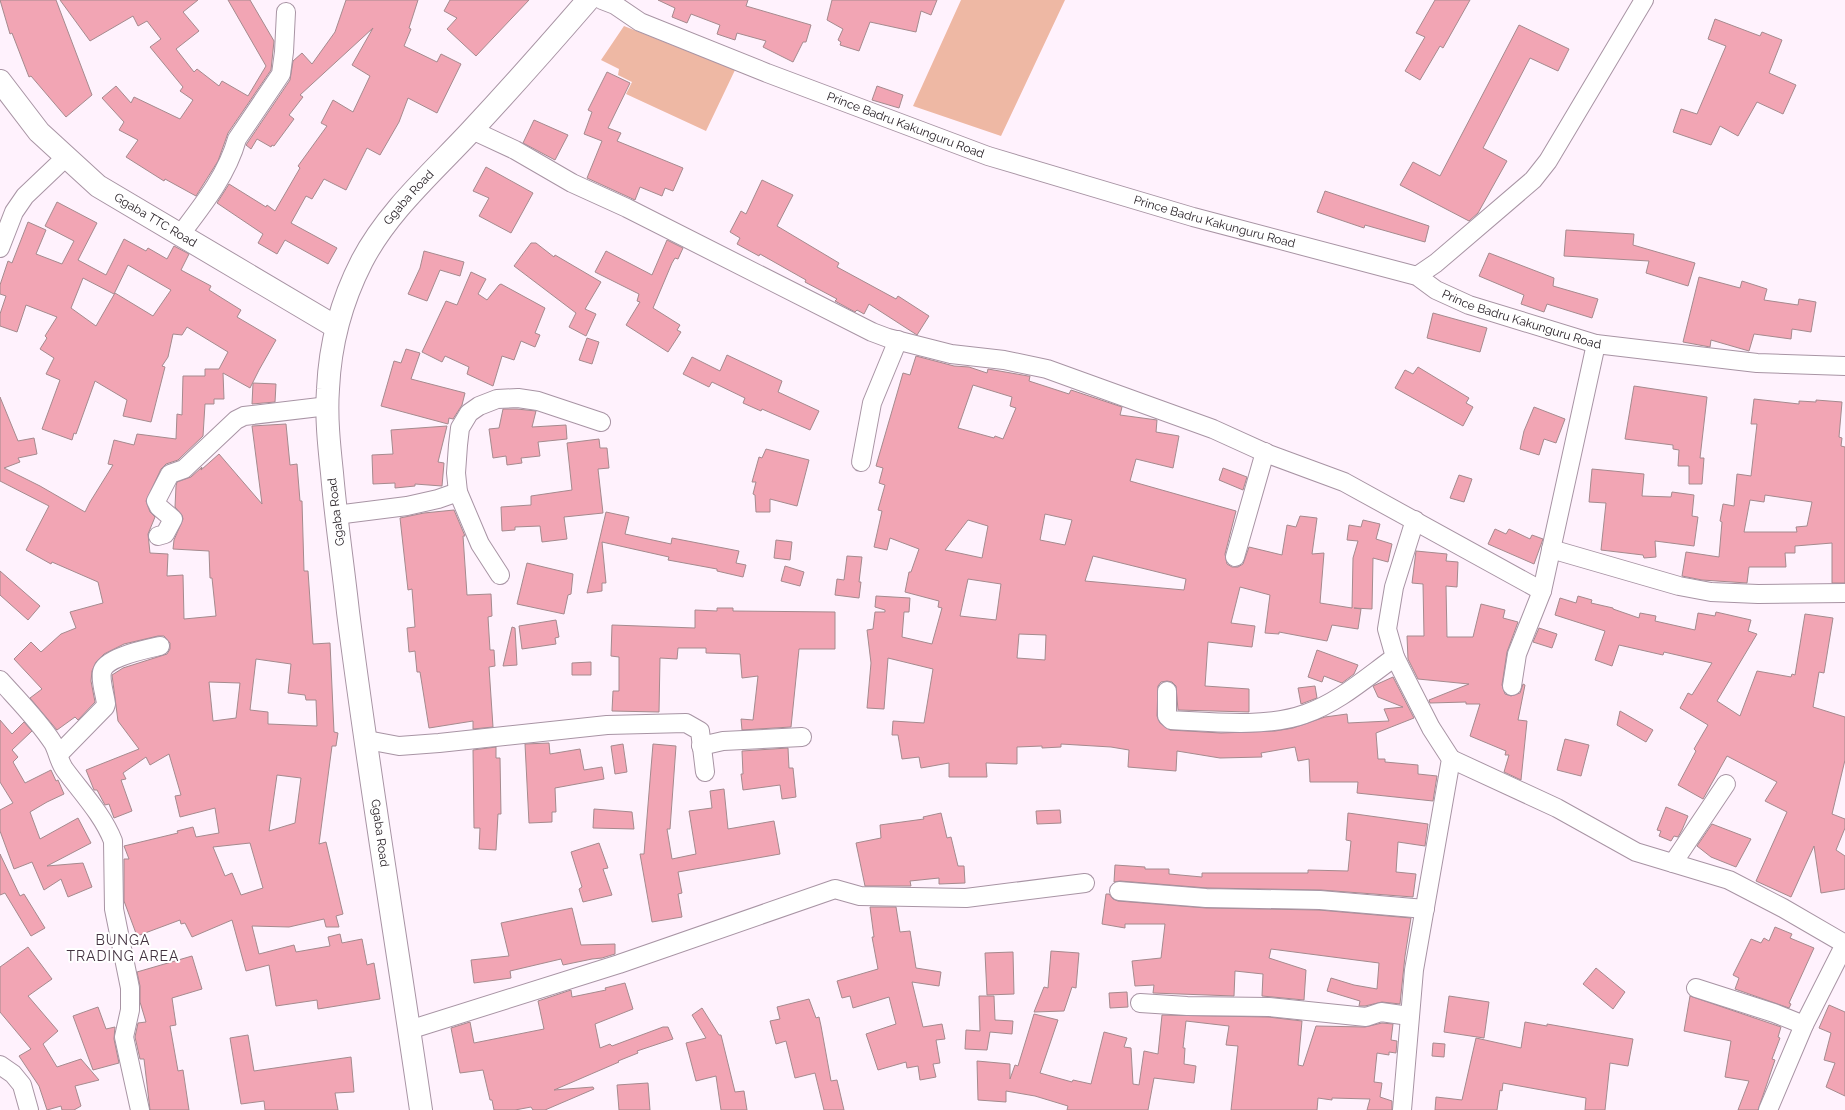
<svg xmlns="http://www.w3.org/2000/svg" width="1845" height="1110" viewBox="0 0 1845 1110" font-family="Raleway,sans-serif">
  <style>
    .green { fill: #eeb8a4 }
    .building { fill: #f2a5b4; stroke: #a58a8e; fill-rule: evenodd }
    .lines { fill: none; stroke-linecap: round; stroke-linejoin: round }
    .minor-casing { stroke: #a894a4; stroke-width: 20 }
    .tertiary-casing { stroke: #a894a4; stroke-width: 24 }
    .secondary-casing { stroke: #a894a4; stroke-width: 24 }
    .minor { stroke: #fff; stroke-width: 18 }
    .tertiary { stroke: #fff; stroke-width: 22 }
    .secondary { stroke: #fff; stroke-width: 22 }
    .labels { text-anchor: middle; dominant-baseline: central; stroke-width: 4; stroke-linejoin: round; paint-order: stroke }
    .street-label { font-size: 12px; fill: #20191f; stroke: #fff }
    .quarter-label { font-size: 14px; letter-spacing: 1px; fill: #42313f; stroke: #fff }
  </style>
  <rect width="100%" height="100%" fill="#fff2fd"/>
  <path class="green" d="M961 0H1065L1001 136 913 106Z
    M624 26 735 70 706 131 626 94 632 82 618 75 619 69 601 60Z"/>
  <path class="building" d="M0 0H56L92 95 66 117 31 76 29 77 12 33 10 34Z
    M60 0H198L183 12 199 31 176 49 194 72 197 69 219 86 222 81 248 96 266 66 228 0H250L274 41 271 70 228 133 218 161 196 196 165 179 164 181 126 157 138 140 119 130 124 122 102 98 116 86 131 103 134 97 180 119 193 100 180 91 183 87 150 47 161 39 147 21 138 26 133 16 90 41Z
    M346 0H418L409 28 411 29 404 46 437 62 441 54 461 64 437 113 408 98 399 122 380 155 367 148 346 190 324 179 312 199 306 196 291 223 337 248 328 264 285 240 277 254 258 243 263 234 217 203 229 184 266 207 267 205 275 211 300 168 298 166 327 126 321 123 333 100 353 112 370 76 352 65 373 28 300 95 303 97 289 115 294 119 274 146 272 145 271 147 257 139 251 149 246 145 290 80 293 61 302 53 312 64 335 32Z
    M450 0H529L476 56 447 29 457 18 444 11Z
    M658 0H748L746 6 811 25 806 42H803L793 62 763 47 766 41 737 33 735 40 717 34 720 25 691 14 687 23 672 17 675 8Z
    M832 0H937L931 15 921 11 916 32 870 22 859 51 840 45 841 42 838 40 843 29 827 20Z
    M1435 0H1470L1443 48 1440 46 1420 80 1405 71 1425 37 1416 33Z
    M1715 19 1760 36 1762 32 1782 40 1769 73 1796 85 1783 114 1757 102 1738 136 1720 126 1711 145 1673 132 1681 109 1697 114 1726 46 1708 39Z
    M1519 25 1569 49 1558 71 1530 58 1483 148 1507 161 1478 213 1469 221 1400 185 1413 162 1440 176Z
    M607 72 630 83 608 128 621 133 617 141 683 168 673 191 665 188 662 196 640 187 635 200 587 178 602 141 584 134 592 112 588 110Z
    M877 86 903 95 899 108 872 100Z
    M534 120 568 135 555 160 523 143Z
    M486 167 533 193 511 233 479 216 489 198 473 191Z
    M762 180 793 195 777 226 839 263 837 267 896 299 898 296 929 316 917 335 869 304 864 314 857 310 855 312 835 301 837 299 805 282 806 280 760 254 759 256 737 244 740 238 730 232 741 211 746 214Z
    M1325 191 1429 226 1425 242 1365 225 1364 228 1317 212Z
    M57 202 97 223 78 260 106 275 124 239 146 251 148 248 167 259 174 246 189 254 181 270 211 286 209 290 241 310 237 317 276 340 259 370 250 388 223 373 224 399H214V404H205L203 436 178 460 166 464 161 469 146 501 150 512 155 517 148 534 150 553 168 554 167 576 183 575 184 619 216 616 212 578H210L209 551 173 549 174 540 183 519 182 515 175 507 176 486 177 482 191 477 202 467 201 470 219 454 262 504 252 426 286 424 290 465 297 464 300 501H302L304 571H308L313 644 330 643 334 732 338 733 336 746H332L319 844 326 842 343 914 336 916 339 927H326L324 919 289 927 252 926 259 954 294 945 296 952 330 946 328 937 340 934 342 943 362 939 367 965 374 963 380 999 318 1009 317 1000 276 1006 269 965 246 971 232 920 192 937 185 923 181 924 180 920 137 936 124 901V859H129L124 846 178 833 177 831 193 827 196 837 219 833 215 808 180 817 175 796 181 795 169 754 150 765 146 757 123 773 126 779 121 780 132 811 114 818 109 804 105 805 97 790H94L86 770 139 749 118 721 112 675 123 668 167 654 170 649V643L164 636H158L124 644 104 654 96 662 92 671 91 681 95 702 78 720 75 717 57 730 30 698 42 689 14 659 31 642 41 652 61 634 76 628 70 612 103 603 98 582 52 562 51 564 26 550 49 506 0 481V397L18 441 34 438 37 454 18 458 20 462 4 468 40 486 85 512 90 502 113 465 108 464 114 440 134 445 137 434 176 439 177 414 182 415 183 376H205V369H219L228 352 187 327 182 335 173 334 168 357 162 366 165 367 151 422 123 416 127 400 95 381 76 434 74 433 72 440 42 429 60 380 46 374 54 358 40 349 47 338 45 336 57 317 26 305 17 332 0 326V314L6 296 0 294V285L8 261 12 263 28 222 46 230 36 254 62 264 74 241 45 226ZM128 265 171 290 153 316 115 293 96 326 71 308 83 278 114 294ZM256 659 291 664 288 693 305 695 306 700H316L317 726 268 724V712L250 710ZM209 682 240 683 236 718 213 721ZM277 775 301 778 295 823 269 831ZM250 843 263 888 241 895 232 873 225 876 213 847Z
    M1566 230 1634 234 1633 245 1695 263 1688 286 1646 273 1649 261 1564 256Z
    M667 240 683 248 678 259 675 258 672 263 653 308 680 325 677 330 681 332 668 352 626 325 640 302 637 301 639 294 595 272 606 251 652 275Z
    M531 243H536L554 257 555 255 601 282 585 309 596 314 586 336 569 327 576 313 514 266Z
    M424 251 464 262 460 276 440 270 427 301 408 294 420 268Z
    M1489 253 1554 278 1553 286 1598 299 1592 318 1547 304 1544 312 1521 304 1524 295 1479 276Z
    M471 272 486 279 478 294 487 300 499 285 501 284 545 308 535 333 540 335 535 347 521 341 514 360 502 356 493 386 467 374 469 367 445 356 442 362 422 352 446 301 457 305Z
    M1699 277 1740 288 1742 281 1767 289 1764 300 1798 305 1799 299 1816 302 1811 332 1792 329 1791 339 1754 334 1749 351 1711 340 1710 347 1683 342Z
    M1433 313 1487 328 1480 352 1427 338Z
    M587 338 599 342 592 364 579 360Z
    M406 349 420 353 411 379 465 393 462 405 453 419 449 418 448 424 381 406 394 361 401 363Z
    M727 355 782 381 778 392 819 411 810 430 762 409 761 411 743 403 745 398 712 382 709 387 683 374 692 357 720 371Z
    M916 356 954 366 969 367 987 373 988 369 1028 376H1030L1029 381 1069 394 1071 390 1122 407 1120 415 1157 420 1156 432 1179 436 1173 468 1136 459 1130 481 1236 511 1225 554 1227 564 1232 567H1238L1243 564 1249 547 1282 555 1287 525 1296 527 1300 516 1317 518 1312 554 1324 553 1320 603 1352 608 1353 558 1358 541 1347 540 1349 525 1361 527 1363 520 1380 524 1376 539 1392 544 1388 562 1373 558 1372 609 1354 608 1361 609 1358 629 1332 625 1327 641 1279 632V634L1265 633 1270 595 1240 587 1231 623 1255 626 1252 647 1208 642 1205 686 1249 689V712L1178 710 1176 686 1172 682 1167 681 1161 682 1158 686 1157 716 1160 723 1170 730 1221 733 1275 731 1293 728 1325 717 1347 714 1348 723 1389 721 1384 709 1403 707 1378 697 1373 686 1393 677 1414 718 1376 733 1378 759H1385V762L1418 765V774L1437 776 1433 801 1357 793 1358 782H1310L1309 759 1298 761 1295 747 1261 753 1262 757 1220 758 1177 751 1176 771 1128 767 1129 750 1111 747 1061 744V747L1042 748V746L1017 747V764L986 763 987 777H949V763L921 768 919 757 902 759 898 735H892L893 721 924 723 933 669 888 658 884 709 867 708 871 663 867 630 873 629 875 612H885V610L875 607 876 596 910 598 909 612H904L902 637 932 644 942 608 938 607 939 601 905 592 909 572H911L919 549 890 538 887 550 874 547 882 511 878 510 885 485 879 483 883 468 876 466 903 373 910 375ZM973 385 1012 397 1010 406 1016 408 1003 439 995 436 994 438 958 428ZM1045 514 1072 520 1065 545 1040 540ZM968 520 988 526 982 558 945 550ZM1093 556 1186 579 1184 590 1085 581ZM968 579 1001 584 996 620 960 616ZM1019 634 1046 635 1045 660 1017 658Z
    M1418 367 1469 398 1466 403 1473 407 1463 426 1395 388 1405 370 1413 374Z
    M253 383 276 384 275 402 252 404Z
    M1634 386 1707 397 1700 458H1704L1702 484H1689V466H1678L1679 450 1673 449V445L1625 439Z
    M1754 399 1799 404V401L1816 402V400L1842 402 1839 437 1842 438 1841 446 1845 447V583H1832V543L1795 546V553H1785L1786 567H1749L1747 583 1702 580 1682 576 1686 552 1719 557 1722 522 1720 521 1723 504 1734 506 1737 474 1751 476 1757 424H1751ZM1765 495 1812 502 1807 526 1796 527 1797 532H1744L1750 500 1764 502Z
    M1534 407 1565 419 1556 443 1544 439 1539 455 1520 449 1524 431Z
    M503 409H517L536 411 532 427 566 425 567 439 538 442 540 456 521 458 522 463 507 465 506 456 493 458 489 429 499 428Z
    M447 426 438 462 444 463 442 486 415 484V486L395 488V483L373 484 372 455 393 454 391 430Z
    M599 439 600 448H607L609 468 598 469 603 513 564 517 567 539 542 542 540 526 515 527V530L502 531 501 507 531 505V496L572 490 567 443Z
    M766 449 809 460 797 506 770 499V512H756L755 495 753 494 756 482H752L759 457 762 458Z
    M1223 468 1247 477 1243 490 1219 480Z
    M1592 469 1644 474 1642 496 1671 497 1672 492 1694 495 1692 516 1698 517 1694 546 1655 541 1656 557 1644 558 1643 555 1601 550 1606 503 1589 502Z
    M1459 475 1472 479 1464 502 1450 498Z
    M454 510 465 536H463L467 595 491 594 492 616 488 617 490 650H494L495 666 489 667 493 727 473 729V721L429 728 420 672H417L415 651 409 652 407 628 415 627 412 589 408 590 400 518 424 513Z
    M606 512 629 517 625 534 671 544 672 538 739 551 736 563 746 565 743 577 717 571V569L668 560 669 557 602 542 606 583H602V591L587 593Z
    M1495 529 1506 534 1509 529 1530 539 1532 535 1543 539 1534 564 1488 544Z
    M776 540 792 542 790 560 774 558Z
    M1416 551 1447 554 1446 561 1458 562 1457 587 1446 586 1447 637H1473L1481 604 1505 610 1503 618 1518 622 1507 652 1502 685 1505 694 1511 696 1520 693 1523 684 1525 685 1518 720 1527 721 1521 780 1504 772 1509 755H1505L1506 751 1470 736 1480 704H1466V702L1430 703 1429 700 1469 684 1418 679 1408 659 1407 636H1424L1423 584 1412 583Z
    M847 556 862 557 859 582H861L859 598 835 595 837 579 844 580Z
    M527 563 573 574 571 594 568 595 564 614 517 604Z
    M785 566 804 572 800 586 781 581Z
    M0 571 40 606 28 620 0 595Z
    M1578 596 1592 600 1591 603 1613 608V609L1639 618 1640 613 1656 616 1655 621 1695 630 1698 613 1715 616 1716 612 1751 620 1748 631 1757 634 1717 701 1740 716 1757 671 1791 677 1792 674 1795 675 1805 614 1833 618 1824 673 1819 672 1813 707 1845 717V760L1832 814 1845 819V828L1836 850 1845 856V889L1821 893 1814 846 1791 897 1756 881 1787 812 1765 801 1777 782 1727 756 1703 799 1678 785 1696 751 1694 749 1708 725 1680 708 1688 693 1692 695 1712 663 1664 652 1663 655 1619 645 1612 666 1595 660 1605 631 1555 615 1560 598 1576 603Z
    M717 608H733V611L835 612V649H799L791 727 742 730 741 719 753 720 758 676 742 678 740 654 706 653V648H678L677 659 660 658 659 712 612 711 613 691H619V657L611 656 612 625 695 628V610L717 611Z
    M556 620 559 637 555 638 556 644 522 649 519 626Z
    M512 627 515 628 517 665 503 666Z
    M1539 628 1557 634 1552 648 1533 642Z
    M1317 650 1358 665 1354 674 1342 683 1324 676 1322 682 1308 677Z
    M591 662V675H572V663Z
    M1315 686 1317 698 1301 704 1298 688Z
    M1620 711 1653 730 1646 742 1617 725Z
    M0 720 12 734 24 722 32 731 12 750 18 757 13 762 25 783 51 770 56 781 58 780 64 794 47 802 30 812 40 839 78 818 91 843 47 866 83 863 92 887 68 897 61 879 44 890 32 862 14 869 0 831V810L13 803 0 782Z
    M1565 739 1589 745 1581 776 1557 770Z
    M549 743 550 754 580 749 584 770 602 767 604 779 555 788 556 812H552V822L529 823 525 744Z
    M623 744 627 772 615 774 611 746Z
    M653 744 676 746 670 829H667L672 859 696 854 689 811 712 808 710 791 724 789 728 829 774 821 780 854 678 872 682 893 678 894 682 917 652 922 640 854H644Z
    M496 747V758H500L501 814H498L496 850 479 849 480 828H474L473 750Z
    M788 748 789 768H793L796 797 782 799 780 785 743 790 741 774H743L742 751Z
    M1666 807 1688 816 1682 830 1678 837 1674 836 1671 841 1659 836 1661 831 1657 830Z
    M594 809 632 812 634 829 593 828Z
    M1060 810 1061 823 1037 824 1036 811Z
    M941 813 947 838 951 837 958 866H964L965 883 939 884V878L910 881 911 886H865L856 843 881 838 880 825 924 819 923 817Z
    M1348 813 1428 824 1425 846 1398 842 1396 872 1416 874 1413 897 1321 890 1207 888 1120 881 1114 882 1115 865 1145 867V869H1169V874L1202 877V873H1308V870L1348 871 1351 841 1346 840Z
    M1712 824 1751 839 1736 867 1711 857 1697 846Z
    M599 843 608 868 603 869 612 895 583 902 579 889 582 887 571 852Z
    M0 854 20 896 24 894 45 928 31 936 5 893 0 895Z
    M1106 894H1109L1113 899 1118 901 1206 908 1319 910 1411 918 1405 956 1400 1004 1382 1002 1365 1006H1359L1360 1001 1327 991 1331 978 1354 985 1377 989 1379 963 1271 949 1269 958 1306 970 1304 1000 1262 996 1263 974 1235 971 1234 996 1153 993 1154 985 1135 986 1132 961 1161 958 1165 924H1125V928L1102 924Z
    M870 907H896L900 932 910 931 916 968 941 972 939 986 912 982 923 1027 942 1024 945 1039 936 1040 940 1063 933 1064 936 1077 920 1080 918 1066 907 1068 906 1062 878 1070 866 1034 896 1024 889 997 853 1008 850 996 842 998 837 981 878 969 872 937H874Z
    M572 908 581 945 615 944V954L602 958 592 959 563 965 561 959 510 971 511 978 474 983 471 960 509 956 501 923Z
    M1775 927 1792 934 1790 938 1814 948 1789 1003 1791 1004 1789 1008 1735 989 1739 978 1733 975 1751 939 1761 943 1764 938 1769 941Z
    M28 947 52 979 28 996 58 1031 43 1044 57 1067 81 1059 99 1080 75 1086 81 1106 74 1110H62L61 1106 47 1110 39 1086 19 1056 31 1049 0 1012V967Z
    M1051 951 1079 953 1076 988 1072 987 1064 1011 1034 1012 1044 987 1048 988Z
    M1013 952 1014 994 987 995 985 953Z
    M192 956 202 989 172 998 176 1025 170 1026 178 1071 183 1070 189 1110H150L144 1059H140L135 1037 138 1023 146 1022 140 1002V986L137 972Z
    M1596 968 1625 992 1613 1009 1583 984Z
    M625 983 633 1009 595 1024 600 1048 610 1044 612 1046 663 1027H668L673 1039 637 1051 638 1053 618 1061 619 1062 554 1090 593 1087 594 1089 545 1110H533L531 1107 515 1110H494L492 1100H490L483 1070 460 1073 451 1028 470 1022 474 1043 544 1029 538 1001 571 990 572 997 606 990 605 988Z
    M1127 992 1128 1007 1110 1008 1109 993Z
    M979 996H994L995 1020 1013 1021 1012 1034 990 1032 987 1050 965 1049 966 1030 980 1031Z
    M1449 996 1489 1002 1484 1038 1444 1032Z
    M1690 996 1781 1027 1778 1037 1780 1038 1772 1059 1775 1060 1758 1110H1738L1749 1081 1725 1077 1731 1041 1684 1031Z
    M809 999 816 1018 819 1017 821 1026 831 1081 837 1080 844 1110H824L815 1073 795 1078 786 1041 776 1044 770 1021 780 1019 777 1007Z
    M1829 1005 1845 1012V1096L1826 1087 1835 1063 1824 1060 1831 1033 1819 1028Z
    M98 1007 106 1029 115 1027 114 1039 119 1063 93 1070 73 1016Z
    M702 1008 719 1035H721L735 1092 744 1091 747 1110H721L716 1076 696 1081 686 1043 706 1038 692 1015Z
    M1034 1014 1058 1020 1040 1073 1072 1082 1073 1080 1091 1084 1104 1032 1127 1038 1124 1047 1131 1048 1133 1084 1139 1085 1144 1051 1158 1054 1162 1015 1268 1017 1302 1021 1298 1065 1303 1066 1316 1026 1365 1027 1382 1023 1393 1024 1391 1040 1397 1041 1396 1053 1389 1052V1055L1377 1053 1374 1082 1382 1083 1380 1097 1392 1101V1110H1367L1370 1099 1332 1098V1100L1318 1098 1317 1110H1231L1238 1046 1226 1045 1229 1026 1186 1021 1183 1048H1185L1184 1064 1196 1066 1194 1083 1154 1078 1148 1110H1067L1068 1106 1035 1096 1006 1091V1102L978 1100 977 1061 1010 1064V1079L1015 1065 1018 1066Z
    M1525 1022 1547 1026V1024L1633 1039 1628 1066 1610 1063 1605 1110H1585L1586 1098 1503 1083 1502 1091 1500 1090 1497 1110H1435L1436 1097 1462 1100 1476 1038 1521 1048Z
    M248 1035 254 1071 351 1057 354 1092 335 1093 338 1110H265L264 1101 241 1104 230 1038Z
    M1433 1043 1445 1044 1444 1057 1432 1056Z
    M648 1083 650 1110H619L617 1085Z"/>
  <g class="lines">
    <g class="minor-casing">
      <g id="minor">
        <path id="s1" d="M602 0 615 5 640 22 767 73 988 156 1193 217 1417 276 1436 290 1469 305 1596 344 1757 363 1845 366"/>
        <path d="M472 130 515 150 572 183 627 208 872 332 888 338 951 354 1004 360 1047 369 1213 429 1268 454 1344 482 1542 591"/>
        <path d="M180 235C202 206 227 175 237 139L281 74 284 52 286 12"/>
        <path d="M0 248 14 212 25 196 66 157"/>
        <path d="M1417 276 1436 263 1533 180 1548 161 1644 0"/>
        <path d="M861 462 872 403 898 340"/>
        <path d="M336 515 407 506 438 499 458 492"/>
        <path d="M158 536 165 534 173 519 159 507 156 501 170 474 184 469 236 420 244 416 328 406"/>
        <path d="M1551 549 1679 586 1711 592 1758 594 1845 593"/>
        <path d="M1235 557 1265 452"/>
        <path d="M500 575 480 544 458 492 456 473 458 445 460 428 469 413 479 406 497 399 518 398 538 401 601 422"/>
        <path d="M0 680C17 699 39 721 53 743 58 752 59 762 65 770 82 793 103 815 113 841L114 909 130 988V1010L124 1037 140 1110"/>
        <path d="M1512 686 1517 654 1542 591 1596 344"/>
        <path d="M1167 691V716L1171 720C1211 722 1267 728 1305 714 1338 703 1367 677 1395 657"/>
        <path d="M367 740 399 746 439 743 607 725 686 723 700 731 705 772"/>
        <path d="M701 746 723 741 802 737"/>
        <path d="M59 754 105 707 106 704C105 694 100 681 102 672 105 657 147 649 160 646"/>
        <path d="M1451 759 1557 808 1636 852 1729 880 1783 908 1845 944"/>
        <path d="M1673 863 1726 784"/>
        <path d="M1119 891 1206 898 1320 900 1425 909"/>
        <path d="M1696 988 1774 1013 1804 1025"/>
        <path d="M1140 1003 1187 1006 1269 1007 1366 1017 1381 1012 1409 1016"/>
        <path d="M409 1030 619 964 835 889 860 896 966 898 1085 883"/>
        <path d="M0 1065 13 1074 22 1085 29 1110"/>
        <path d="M1402 1110 1414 970 1451 759 1431 728 1406 679 1395 657 1387 629 1394 587 1415 520"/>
        <path d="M1768 1110 1804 1025 1845 944"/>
      </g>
    </g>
    <g class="tertiary-casing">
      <g id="tertiary">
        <path id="s2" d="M0 81 39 132 98 186 336 327"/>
      </g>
    </g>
    <g class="secondary-casing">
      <g id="secondary">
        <path id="s3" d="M421 1110C397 944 369 778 348 612 343 566 336 520 332 473 329 445 326 417 328 389 330 344 342 300 362 261 388 211 433 172 471 131 511 88 550 44 588 0"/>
      </g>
    </g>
    <use href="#minor" class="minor"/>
    <use href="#tertiary" class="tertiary"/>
    <use href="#secondary" class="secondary"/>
  </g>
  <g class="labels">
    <g class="street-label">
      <text stroke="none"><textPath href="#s1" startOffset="329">Prince Badru Kakunguru Road</textPath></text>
      <text stroke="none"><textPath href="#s3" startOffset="940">Ggaba Road</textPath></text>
      <text stroke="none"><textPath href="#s2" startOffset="211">Ggaba TTC Road</textPath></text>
      <text stroke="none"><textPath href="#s1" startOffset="653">Prince Badru Kakunguru Road</textPath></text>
      <text stroke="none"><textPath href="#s1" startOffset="977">Prince Badru Kakunguru Road</textPath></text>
      <text transform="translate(336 512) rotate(-97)">Ggaba Road</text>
      <text transform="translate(380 833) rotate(82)">Ggaba Road</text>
    </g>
    <g class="quarter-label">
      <text x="123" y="940">BUNGA<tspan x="123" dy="16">TRADING AREA</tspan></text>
    </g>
  </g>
</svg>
